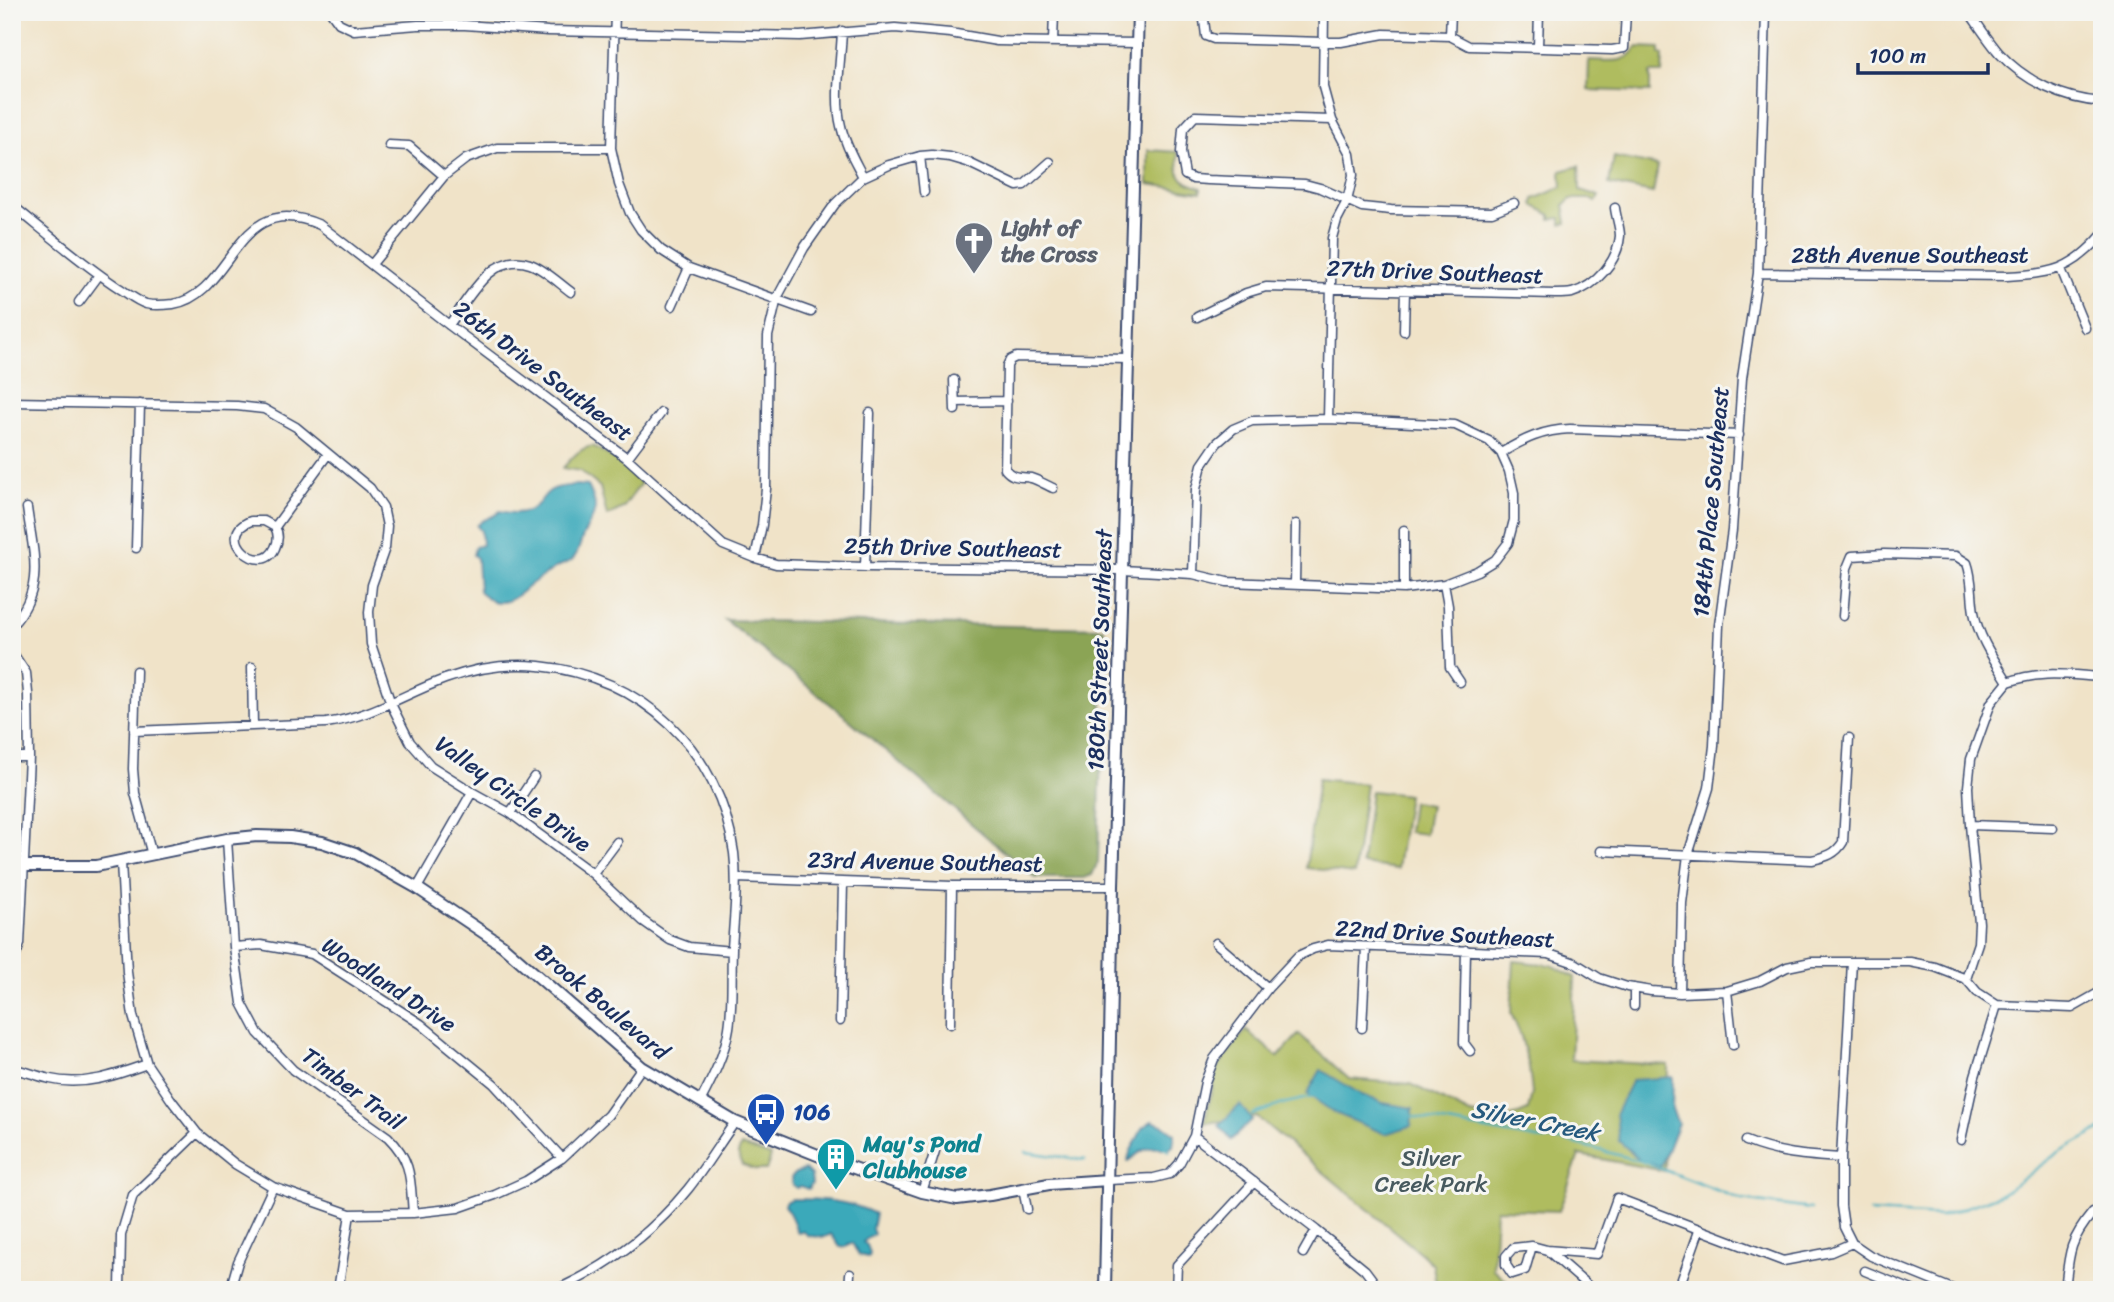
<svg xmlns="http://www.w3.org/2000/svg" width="2114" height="1302" viewBox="0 0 2114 1302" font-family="Sriracha,sans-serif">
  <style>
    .green { fill: #afbc5e; stroke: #65765e; stroke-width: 2 }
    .forest { fill: #8ba455; stroke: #536a5a; stroke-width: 2 }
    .water { fill: #3ba9ba; stroke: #2b6c8c; stroke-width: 2 }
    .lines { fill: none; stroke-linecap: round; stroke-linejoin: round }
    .stream { stroke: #3ba9ba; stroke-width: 2.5 }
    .street-casing { stroke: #3b4a6e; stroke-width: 11 }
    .secondary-casing { stroke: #3b4a6e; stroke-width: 14 }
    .street { stroke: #fff; stroke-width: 8 }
    .secondary { stroke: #fff; stroke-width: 10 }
    .labels { text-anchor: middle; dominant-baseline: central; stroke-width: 6; stroke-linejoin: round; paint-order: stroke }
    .worship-label { font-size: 23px; font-weight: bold; fill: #5b616d; stroke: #f6f6f2; text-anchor: start }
    .street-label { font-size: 23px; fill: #1b2f5e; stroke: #f6f6f2 }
    .transit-label { font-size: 23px; font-weight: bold; fill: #164399; stroke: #f6f6f2; text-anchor: start }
    .culture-label { font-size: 23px; font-weight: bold; fill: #0d838f; stroke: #f6f6f2; text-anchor: start }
    .park-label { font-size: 23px; fill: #47595e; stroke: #f6f6f2 }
    .water-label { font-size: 24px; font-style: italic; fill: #265a7e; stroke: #f6f6f2 }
  </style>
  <rect width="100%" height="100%" fill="#f6f6f2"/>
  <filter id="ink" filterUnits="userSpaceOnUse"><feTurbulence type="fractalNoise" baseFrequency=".0143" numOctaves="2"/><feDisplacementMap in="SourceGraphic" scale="14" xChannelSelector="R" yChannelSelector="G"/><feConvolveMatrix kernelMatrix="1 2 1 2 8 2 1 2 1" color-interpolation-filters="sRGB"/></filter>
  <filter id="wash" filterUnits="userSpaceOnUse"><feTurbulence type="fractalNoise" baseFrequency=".00686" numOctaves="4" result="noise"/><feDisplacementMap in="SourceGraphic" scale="28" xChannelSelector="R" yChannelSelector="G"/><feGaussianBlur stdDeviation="1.57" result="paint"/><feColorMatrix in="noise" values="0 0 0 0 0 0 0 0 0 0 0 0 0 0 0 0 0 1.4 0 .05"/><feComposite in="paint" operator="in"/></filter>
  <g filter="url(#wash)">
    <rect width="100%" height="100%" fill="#f0e3c8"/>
    <path class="green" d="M1637 47 1660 48V54L1663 55 1662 73H1650V92L1588 90 1589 60C1608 60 1626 66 1637 47Z
      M1148 150 1178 152C1179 178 1176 179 1201 188V192L1148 184Z
      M1614 157 1658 166 1653 193 1609 184Z
      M1579 166 1580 190 1599 196 1596 202 1590 199H1571L1564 205 1567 223 1561 224V218L1551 219V215L1533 205 1534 199 1562 187 1561 171Z
      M593 446 616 460 641 483 623 508 607 516 600 487 580 471 563 468C572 458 579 448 593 446Z
      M1318 779 1366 784 1354 874 1306 868Z
      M1371 791 1408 795 1397 869 1362 864Z
      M1412 802 1430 805 1425 834 1408 832Z
      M1514 961 1551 965 1575 977 1571 1060 1668 1065 1665 1171 1579 1155 1559 1211 1496 1209 1493 1269 1517 1290H1437L1433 1265 1423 1255 1257 1117 1204 1123 1218 1067 1246 1030 1278 1057 1299 1034 1349 1079 1411 1084 1470 1114 1488 1117 1514 1116 1528 1110 1532 1093 1529 1067 1521 1036 1511 1013Z
      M741 1146 771 1156 766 1170H756L742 1165 738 1154Z"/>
    <path class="forest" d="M725 620 1104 628 1098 862 1092 875 1084 878H1035L839 711Z"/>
    <path class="water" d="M576 485 588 486C601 511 594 513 583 536 579 545 580 552 572 560 567 564 563 564 557 567 550 571 542 577 534 582 522 590 514 603 497 602 489 601 485 596 479 591L477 558 473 555 475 547 482 545 481 531 477 526C483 517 493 519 500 511 513 514 528 515 538 504 543 499 546 491 554 489 560 486 569 486 576 485Z
      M1321 1070 1362 1095 1383 1103 1413 1108 1411 1126 1385 1134 1335 1113 1307 1094Z
      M1673 1077 1672 1110 1678 1123 1661 1166 1641 1161 1619 1141 1616 1113 1632 1080Z
      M1240 1105 1252 1120 1231 1140 1219 1125Z
      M1152 1121 1164 1126 1175 1134 1173 1146 1169 1149C1148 1145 1145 1148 1128 1161 1128 1150 1139 1139 1142 1128Z
      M805 1170 811 1176 812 1184 808 1189 800 1186 797 1188 792 1185 791 1178 795 1173Z
      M791 1199C819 1199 849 1200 875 1214L872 1229 874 1234 863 1242 867 1245 870 1253 869 1257 859 1255 852 1243 848 1244 846 1247H840L831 1234 825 1237 809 1236 802 1231 797 1232C795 1225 789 1210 784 1206L785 1202Z"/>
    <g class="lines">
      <path class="stream" d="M1252 1115 1286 1103 1313 1097
        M1409 1116 1537 1139 1566 1141 1641 1161 1742 1200 1811 1209
        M1163 1147 1169 1151
        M1026 1152 1085 1160
        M1869 1212 1942 1216 2002 1194 2059 1152 2102 1129"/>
    </g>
  </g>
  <g filter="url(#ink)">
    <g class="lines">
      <g class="street-casing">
        <path id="street" d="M331 12 339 23 354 30 418 25H465L548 31 800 36 895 28 950 33 997 41 1137 43
          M615 12 611 148 619 184 630 213 641 230 661 250 689 268 811 312
          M1203 12 1206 36 1214 39 1324 42H1341L1384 34 1450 36 1469 46 1612 50 1624 48 1626 12
          M1324 12 1323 87 1332 120 1350 154 1353 175 1347 201 1337 220 1332 238 1328 419
          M1969 12C1979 26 1988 40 1999 53 2026 82 2063 99 2102 102
          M842 31C841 60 834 98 841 126 845 145 855 161 863 177
          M1450 36 1451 12
          M1053 42 1054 12
          M1538 47 1539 12
          M1332 120 1195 116 1183 129 1181 152 1185 175 1193 179 1208 180 1305 184 1320 188 1362 207 1391 210 1492 212 1514 203
          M389 145 409 146 444 176
          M920 156 924 192
          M12 205C47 233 81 263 119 288 127 293 136 301 146 304 155 306 165 305 173 304 235 294 234 187 320 225L449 325 627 458 723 545 755 558 776 564 865 567 1123 570 1193 574 1227 582 1404 589 1444 584 1477 571 1495 560 1508 543 1514 520V493L1509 471 1501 453 1489 441 1455 425 1328 419 1252 421 1233 429 1217 443 1202 465 1196 489 1193 574
          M372 264 444 176 466 159 497 148H611
          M2061 269 2085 328
          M1758 273 2007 276C2051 274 2072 270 2102 235
          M79 302 99 275
          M672 306 689 268
          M1197 317 1246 293 1266 287 1555 294C1560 294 1567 294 1572 293 1596 286 1618 261 1620 236 1620 227 1616 217 1615 208
          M449 325C467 301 492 250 530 264 543 268 560 284 571 292
          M1404 331 1405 290
          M954 380 955 410
          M12 402 237 406 264 409 296 427 370 488 383 507 387 526 385 548 372 585 369 612 371 644 391 704 410 742 431 766 472 792 510 813 593 874 643 921 670 940 689 947 732 951
          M955 402 1007 401
          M1501 453C1524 439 1543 430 1570 429L1739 435
          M627 458 661 413
          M1053 488C1046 485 1038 480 1031 478 1020 476 1013 479 1005 469L1007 366 1010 360 1016 357 1129 359
          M251 521H264L275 527C279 534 279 540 275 548 261 579 213 535 251 521Z
          M275 527 328 454
          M136 548 140 404
          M755 558 762 525 766 489 768 336 777 298 804 248 835 204 863 177 889 165 920 156 932 155 950 157 967 162 1017 186 1024 185 1050 162
          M865 567 870 413
          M1295 584 1296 524
          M1444 584 1448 606 1450 667 1460 682
          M1404 589V530
          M1843 616 1847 568 1852 556 1884 554 1956 556 1967 563C1973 579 1971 595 1974 612 1978 637 1995 661 2008 682
          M12 625C46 588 33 553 27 508
          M12 652 26 673 28 693 29 757 20 944 12 965
          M252 667 253 726
          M136 671 133 769 135 793 152 855
          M2008 682C2042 670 2067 675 2102 677
          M134 731 326 723C371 717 404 694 445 679 475 668 507 663 539 666 642 676 720 750 734 853 738 885 734 917 732 948 731 975 733 1002 729 1028 725 1054 712 1079 700 1102
          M12 757H29
          M510 813 534 777
          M1970 825 2053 828
          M227 839 234 947 242 1003 258 1033 293 1070 388 1137C413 1162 410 1180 413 1213
          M1601 851 1812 860C1826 857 1836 854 1843 842L1849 738
          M121 862 127 972 133 1016 147 1064 172 1101 197 1133 235 1164 273 1187 350 1214 413 1213 458 1208 495 1195 526 1181 562 1158 608 1115 642 1067
          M593 874 617 842
          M736 878 952 886H1113
          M417 888 472 792
          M1216 943 1268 988
          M234 947 261 945 312 954 421 1024 494 1084 562 1158
          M1466 950 1464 1043 1470 1051
          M1852 962 1841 1158V1206L1844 1227 1852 1243 1871 1256 1955 1290
          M1966 979 1978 943 1979 923 1970 825 1968 787 1971 759 1991 703 2008 682
          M1634 988V1006
          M1727 991 1733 1045
          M1680 993 1682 903 1688 855 1709 788 1714 746 1719 625 1732 530 1742 378 1758 273 1766 12
          M840 1021 843 883
          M950 1024 952 886
          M1362 1028 1366 947
          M12 1069C26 1071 37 1076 50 1079 83 1087 116 1075 147 1064
          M1194 1136 1316 1230 1365 1270 1380 1290
          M1961 1140 1975 1076 1997 1005
          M1746 1141C1778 1154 1807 1156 1841 1158
          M1108 1180 1154 1178 1170 1174 1179 1164 1194 1136 1205 1082 1214 1059 1268 988 1298 956 1313 949 1328 945 1549 954 1575 963 1599 978 1627 987 1651 991 1680 993 1727 991 1760 981 1787 967 1811 962H1910L1935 967 1966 979 1977 992 1997 1005 2072 1008 2102 991
          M1023 1189 1027 1209
          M922 1192 935 1151
          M1532 1246 1525 1270 1512 1274 1506 1265V1256L1513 1248 1532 1246 1547 1250 1597 1254 1617 1198 1783 1261 1831 1252 1852 1243
          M1547 1250 1587 1285
          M1303 1253 1316 1230
          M1865 1271 1912 1290
          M120 1290 121 1235 133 1195 197 1133
          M230 1290 238 1262 273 1187
          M338 1290 350 1214
          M556 1290C607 1267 653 1232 688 1189 705 1168 719 1144 735 1122
          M849 1290 850 1274
          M1176 1290 1177 1265 1254 1182
          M1678 1290 1699 1231
          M2065 1290C2069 1253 2069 1241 2093 1212L2102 1211"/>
      </g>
      <g class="secondary-casing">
        <path id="secondary" d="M12 866H96L227 839 257 836 290 837 322 842 355 853 417 888 502 945 642 1067 735 1122 820 1156 922 1192 957 1199 990 1195 1049 1184 1108 1180
          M1105 1290 1113 886 1138 12"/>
      </g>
      <use href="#street" class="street"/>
      <use href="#secondary" class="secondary"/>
    </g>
  </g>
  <defs>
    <g id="church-pin" transform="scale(2.0125)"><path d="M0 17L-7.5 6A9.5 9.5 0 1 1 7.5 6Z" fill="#6b7280" stroke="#f6f6f2"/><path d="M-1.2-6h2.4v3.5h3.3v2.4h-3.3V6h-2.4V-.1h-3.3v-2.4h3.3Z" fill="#fff"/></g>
    <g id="bus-pin" transform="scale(2.0125)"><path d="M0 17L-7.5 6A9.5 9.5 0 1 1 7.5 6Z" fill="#1a4fb4" stroke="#f6f6f2"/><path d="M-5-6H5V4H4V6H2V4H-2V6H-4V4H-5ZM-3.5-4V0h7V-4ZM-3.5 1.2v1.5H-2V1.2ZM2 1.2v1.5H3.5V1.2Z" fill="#fff"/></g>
    <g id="building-pin" transform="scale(2.0125)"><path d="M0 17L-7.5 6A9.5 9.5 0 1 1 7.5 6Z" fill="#0f9aa8" stroke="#f6f6f2"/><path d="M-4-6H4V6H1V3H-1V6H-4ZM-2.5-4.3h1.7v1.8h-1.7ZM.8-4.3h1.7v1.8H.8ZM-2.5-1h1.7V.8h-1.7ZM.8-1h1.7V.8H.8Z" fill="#fff"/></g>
  </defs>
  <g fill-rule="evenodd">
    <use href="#church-pin" x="974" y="241"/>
    <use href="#bus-pin" x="766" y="1112"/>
    <use href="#building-pin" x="836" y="1157"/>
  </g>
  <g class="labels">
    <g class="worship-label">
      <text x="1001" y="228">Light of<tspan x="1001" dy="26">the Cross</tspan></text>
    </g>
    <g class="street-label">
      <text x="1910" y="255">28th Avenue Southeast</text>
      <text transform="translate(1435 272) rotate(2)">27th Drive Southeast</text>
      <text transform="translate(543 371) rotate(37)">26th Drive Southeast</text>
      <text transform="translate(1711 502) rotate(-85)">184th Place Southeast</text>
      <text transform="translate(953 548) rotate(1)">25th Drive Southeast</text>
      <text transform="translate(1100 650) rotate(-88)">180th Street Southeast</text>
      <text transform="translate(513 794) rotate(35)">Valley Circle Drive</text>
      <text transform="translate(925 862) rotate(1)">23rd Avenue Southeast</text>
      <text transform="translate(1445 934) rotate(3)">22nd Drive Southeast</text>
      <text transform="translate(389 985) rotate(33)">Woodland Drive</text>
      <text transform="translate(602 1002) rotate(40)">Brook Boulevard</text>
      <text transform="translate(353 1089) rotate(37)">Timber Trail</text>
    </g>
    <g class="transit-label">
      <text x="793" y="1112">106</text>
    </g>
    <g class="culture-label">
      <text x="863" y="1144">May's Pond<tspan x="863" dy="26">Clubhouse</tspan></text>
    </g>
    <g class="park-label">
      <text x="1431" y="1158">Silver<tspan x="1431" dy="26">Creek Park</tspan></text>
    </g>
    <g class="water-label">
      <text transform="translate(1535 1121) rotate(11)">Silver Creek</text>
    </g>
  </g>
  <rect width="2114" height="1302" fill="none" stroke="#f6f6f2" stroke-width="42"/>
  <path d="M1858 63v10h130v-10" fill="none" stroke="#1b2f5e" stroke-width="3.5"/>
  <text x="1869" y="63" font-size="21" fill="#1b2f5e" stroke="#f6f6f2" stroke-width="5" paint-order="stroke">100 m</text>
</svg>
